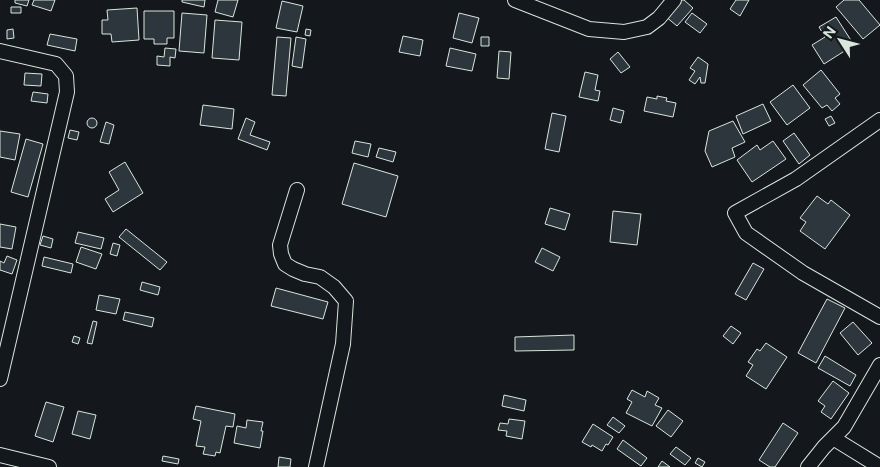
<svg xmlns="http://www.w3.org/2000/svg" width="880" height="467" viewBox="0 0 880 467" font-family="'Public Sans',sans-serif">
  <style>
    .building { fill: #2c363c; stroke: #d8e6dc }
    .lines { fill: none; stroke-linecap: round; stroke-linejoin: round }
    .street-casing { stroke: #d8e6dc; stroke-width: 16 }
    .street { stroke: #14181c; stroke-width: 14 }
  </style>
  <rect width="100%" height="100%" fill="#14181c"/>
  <path class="building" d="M15 0H29L27 6 15 3Z
    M34 0H55L51 11 32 5Z
    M182 0H205L204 7 182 2Z
    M218 0H238L233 17 215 12Z
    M679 0H684L693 8 677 26 665 16Z
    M736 0H749L740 16 730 9Z
    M844 0H859L880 25 863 39 836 7Z
    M282 1 303 6 297 32 276 28Z
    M11 7H21V13H11Z
    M137 8 139 40 112 42 111 34H102V20H108L107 10Z
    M144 11H174V38H167V44H154V39H144Z
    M182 13 207 15 204 53 179 51Z
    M459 13 479 18 472 43 453 38Z
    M692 13 707 24 700 33 685 22Z
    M836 17 854 45 824 64 812 45 825 37 819 27Z
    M215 20 242 22 239 60 212 58Z
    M13 29 14 38 7 39V30Z
    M306 29 311 30 310 36 305 35Z
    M50 34 77 39 75 51 47 45Z
    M403 36 423 40 420 56 399 52Z
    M277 37 291 38 286 96 272 95Z
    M296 37 306 39 302 68 292 66Z
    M481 37H489V46H481Z
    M165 48 176 49 175 58 170 57V66L157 65V56L164 57Z
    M450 48 476 54 472 71 446 66Z
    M499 51 511 52 509 79 497 78Z
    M618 52 630 67 621 73 610 59Z
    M698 57 708 64 705 83H701L700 77 695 84 689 80 695 71 690 68Z
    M821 70 840 94 835 98 840 104 832 111 827 105 822 108 803 85Z
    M585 72 598 75 595 90 600 91 598 101 579 97Z
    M25 73 42 74 41 86 24 85Z
    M793 85 810 108 787 125 770 102Z
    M33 92 48 94 47 103 31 101Z
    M657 96 667 98 666 101 676 103 673 117 644 111 647 97 657 99Z
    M763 104 771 121 743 134 736 116Z
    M203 105 234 109 232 129 200 125Z
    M613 108 624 111 621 123 610 120Z
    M552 113 566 116 559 152 545 149Z
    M831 116 835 123 829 126 825 119Z
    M87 123a5 5 0 1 1 10 0a5 5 0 1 1-10 0Z
    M246 118 255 122 250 135 270 142 267 150 238 139Z
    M733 121 745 142 732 148 735 157 712 167 705 151 709 131Z
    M106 122 114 125 109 144 100 142Z
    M70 130 79 132 77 140 68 138Z
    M0 131 20 134 15 160 0 157Z
    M794 133 810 155 799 164 783 141Z
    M26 139 43 144 28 197 11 192Z
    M355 141 371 144 368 157 352 153Z
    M773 141 786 159 752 182 737 160 757 145 760 150Z
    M379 148 396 152 393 162 376 157Z
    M125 162 143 193 113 212 105 199 119 190 109 172Z
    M354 163 398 176 386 217 342 204Z
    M817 196 828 204 831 200 850 215 825 249 800 231 806 222 800 218Z
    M550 208 570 214 565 230 545 224Z
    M613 211 641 214 637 245 610 242Z
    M0 224 16 227 12 249 0 247Z
    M126 229 167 262 160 270 119 237Z
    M78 232 104 238 101 249 75 243Z
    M43 236 53 239 51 248 40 245Z
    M113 243 120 245 117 256 110 254Z
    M81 247 102 254 96 269 76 262Z
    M542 248 560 257 553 271 535 262Z
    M7 256 17 260 12 274 0 270V261L4 263Z
    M44 257 73 264 71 273 42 266Z
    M753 263 764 269 746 300 735 294Z
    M142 282 160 287 158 295 140 290Z
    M276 288 328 302 323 319 271 306Z
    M99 295 120 299 116 314 96 310Z
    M827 299 845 308 816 363 798 353Z
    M125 312 154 318 152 327 123 320Z
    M93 321 97 322 92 344 87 343Z
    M853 322 872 343 858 355 840 333Z
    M731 326 741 333 733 344 723 336Z
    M574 335V350L515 351V337Z
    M74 336 80 338 78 344 72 342Z
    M766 343 787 357 766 389 746 376 753 365 748 362 757 349 760 351Z
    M825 356 856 375 850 386 818 368Z
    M833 381 849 393 831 419 821 412 825 406 818 401Z
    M632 390 645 397 647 391 659 398 655 405 662 408 652 426 626 413 632 402 627 399Z
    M504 395 526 400 524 411 502 406Z
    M46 402 64 407 53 442 35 436Z
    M196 406 235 414 233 427 226 426 220 453 216 452 215 456 203 454 205 447 196 446 201 421 193 419Z
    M668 410 683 421 671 437 656 426Z
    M78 411 96 415 90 439 72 434Z
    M613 417 625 426 619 433 607 425Z
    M509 419 525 421 522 439 506 436 507 431 498 430 500 423 508 424Z
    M247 420 263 422 261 431H263L260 448 234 443 237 426 246 428Z
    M783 423 798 433 775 467H770L759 460Z
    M593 424 613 437 608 445 606 444 602 451 592 445 591 447 582 442Z
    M623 440 647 458 641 466 617 449Z
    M676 447 691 458 685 465 670 454Z
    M163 456 179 459 178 464 162 461Z
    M279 457 291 459 290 467H278Z
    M698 458 705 462 702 467 695 463Z
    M662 461 670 467H658Z"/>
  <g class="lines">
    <g class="street-casing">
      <path id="street" d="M515 0 589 29 624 32 647 27 659 18 674 0
        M0 51 56 64 66 76 67 92 0 379
        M880 120 796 179 735 213 746 233 803 273 880 317
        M297 190 280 245 281 254 285 264 293 269 305 274 320 277 334 287 346 301 343 344 316 467
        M833 438 880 467
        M0 455 49 467
        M808 467 824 447 844 427 880 365"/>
    </g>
    <use href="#street" class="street"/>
  </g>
  <g transform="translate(840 40) rotate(306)" stroke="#14181c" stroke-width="4" paint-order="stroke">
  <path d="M0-4L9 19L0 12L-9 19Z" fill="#d8e6dc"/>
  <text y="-8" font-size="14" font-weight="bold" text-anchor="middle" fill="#d8e6dc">N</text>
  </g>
</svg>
